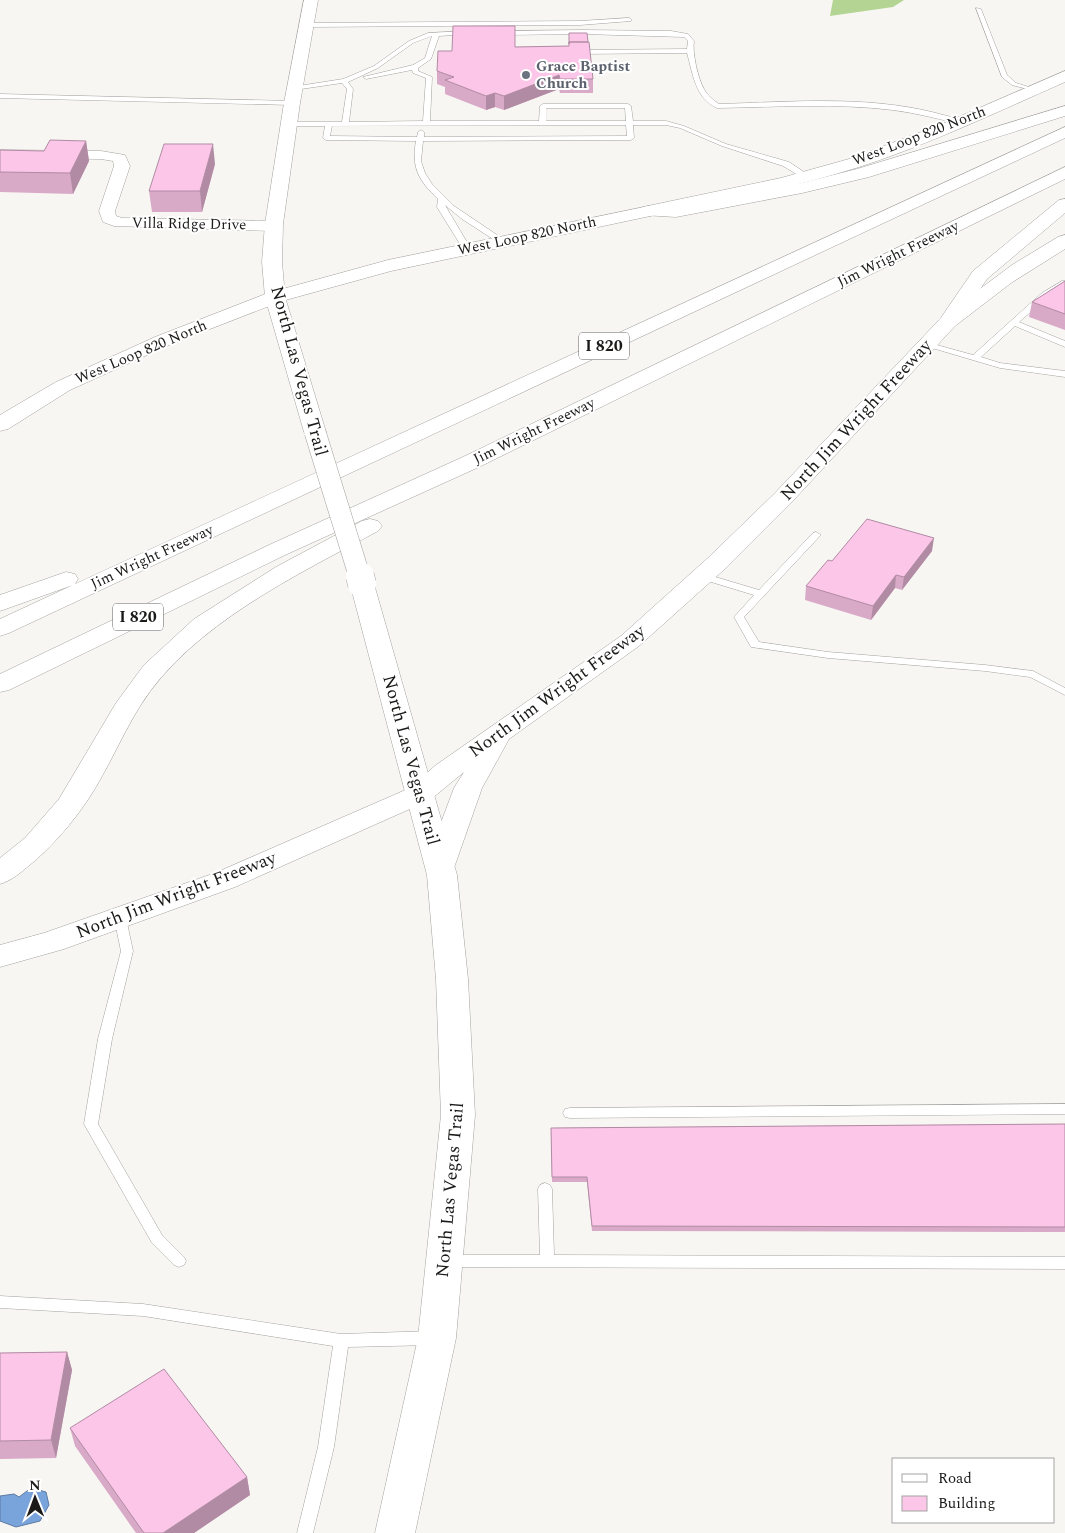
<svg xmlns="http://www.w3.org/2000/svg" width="1065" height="1533" viewBox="0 0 1065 1533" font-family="Spectral,serif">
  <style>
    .forest { fill: #b3d493 }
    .water { fill: #78a4db; stroke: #5c7ba1 }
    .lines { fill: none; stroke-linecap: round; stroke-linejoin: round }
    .service-casing { stroke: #a4a29f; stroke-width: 1 }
    .minor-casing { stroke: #a4a29f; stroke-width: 1 }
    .tertiary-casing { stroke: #a4a29f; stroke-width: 1 }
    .secondary-casing { stroke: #a4a29f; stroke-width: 1 }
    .motorway-casing { stroke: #a4a29f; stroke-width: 1 }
    .service { fill: #fff; fill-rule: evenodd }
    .minor { fill: #fff; fill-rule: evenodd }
    .tertiary { fill: #fff; fill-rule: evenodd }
    .secondary { fill: #fff; fill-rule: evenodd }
    .motorway { fill: #fff; fill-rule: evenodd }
    .tertiary-bridge-far1-casing { stroke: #a4a29f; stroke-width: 22; stroke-linecap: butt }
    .tertiary-bridge-casing { stroke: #a4a29f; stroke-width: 29; stroke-linecap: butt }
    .tertiary-bridge-far1 { stroke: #fff; stroke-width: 21 }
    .tertiary-bridge { stroke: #fff; stroke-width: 28 }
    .wall { fill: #d9aac8 }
    .shaded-wall { fill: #b08ba3 }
    .building { fill: #fcc6e9; stroke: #b08ba3 }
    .worship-dot { fill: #6b7280; stroke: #fff; stroke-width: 2 }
    .labels { text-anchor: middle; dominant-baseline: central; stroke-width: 4; stroke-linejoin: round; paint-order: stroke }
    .far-worship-label { font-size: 15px; font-weight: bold; fill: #5b616d; stroke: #fff; text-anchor: start }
    .far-street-label { font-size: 15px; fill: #1b1a19; stroke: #fff }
    .shield { fill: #fff; stroke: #5f5f5e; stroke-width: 1 }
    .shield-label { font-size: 16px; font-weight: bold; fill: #1b1a19 }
    .street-label { font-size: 18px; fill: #1b1a19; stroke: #fff }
  </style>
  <rect width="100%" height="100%" fill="#f8f6f3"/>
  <path class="forest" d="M833 0H904L893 7 830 16Z"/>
  <path class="water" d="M31 1488 46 1492 49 1505 40 1521 16 1527 0 1521V1496L14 1494 19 1497Z"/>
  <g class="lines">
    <g class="service-casing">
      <path id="service" d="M976 8 981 9 1007 75 1016 83 1035 89V91L1012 85 1002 77Z
        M629 18 631 19V21L580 25 307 27 304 25 307 23 580 21Z
        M583 30 671 31 688 34 694 41C692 52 698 79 704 89 707 95 713 100 719 104 790 102 865 95 936 113 945 116 957 117 964 122L961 124C938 119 917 113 893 110 835 103 776 107 717 108 695 98 693 74 687 53L576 54 573 52 576 50 687 49 688 41 684 37 583 34 500 35 497 33 500 31Z
        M467 31 470 33 469 34 439 36 431 59 418 68V71L432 77 430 121H539L540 106 543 104H628L631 106 633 121H666L684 126 726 144 789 162 810 176 803 178 783 166 722 146 680 128 666 125H633L634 138 631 140 423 141 421 161 425 173 432 184 454 206 506 241 499 243 462 219 445 205 471 249 467 251 463 249 437 207 438 199C419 181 411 168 416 141L326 140 323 138 325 126H289L286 124 289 122H342L347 89 342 83 294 90 292 89V87L343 79 374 66 409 41 428 33ZM432 36 425 58 413 65 363 77 366 79 412 70 413 73 426 78 423 121 349 122 353 89 348 82 378 68 413 43ZM546 108H625L626 121H546ZM542 125H626L627 136 424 137V132L421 130 418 132 417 137 330 136 332 126Z
        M0 94 292 101 295 103 292 105 0 98Z
        M1062 281H1065V286L1048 297 1019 322 1065 341V347L1015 326 981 357 1000 363 1065 371V377L1000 368 922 345 926 342 973 355 1042 293Z
        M816 532 821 535 819 537 744 617 759 642 828 652 985 665 1033 671 1065 688V695L1030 677 985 671 828 658 751 647 734 617 754 595 698 578 697 576 702 573 759 590 813 533Z
        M120 914 124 915 126 918 133 951 112 1039 98 1124 162 1235 184 1257 186 1261 184 1265 179 1267 174 1265 152 1243 84 1124 98 1039 121 951 114 918 116 915Z
        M1065 1104V1114L570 1118 565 1117 563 1113 565 1109 570 1108Z
        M545 1183 550 1185 552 1189 554 1255 1065 1257V1269L449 1267 444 1265 442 1261 444 1257 449 1255H540L538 1189 540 1185Z
        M0 1296 143 1304 341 1334 433 1331 438 1333 441 1338 438 1343 433 1345 348 1347 334 1447 313 1533H297L318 1447 333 1346 143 1316 0 1308Z"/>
    </g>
    <g class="minor-casing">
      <path id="minor" d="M0 150 101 151 125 155 130 166 115 211 116 216 122 218 274 221 280 223 282 226 280 229 274 231 114 226 103 222 99 211 114 166 113 161 101 159 0 158Z"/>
    </g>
    <g class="tertiary-casing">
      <path id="tertiary" d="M304 0H318L300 103 283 224 282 262 285 297 326 432 323 437 315 439 307 437 304 432 265 297 262 262 265 224 284 103Z
        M1065 71V82C997 112 930 144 859 167 790 189 719 202 649 216L643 215 640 211 643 207 781 178 849 159 940 125Z
        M1065 235V249L1011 283 955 326 948 328 941 326 938 322 941 318 1012 265 1058 237Z
        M362 577 371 579 374 584 457 875 468 979 475 1115 456 1338 415 1533H375L418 1338 441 1115 436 979 427 875 350 584 353 579Z"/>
    </g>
    <g class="secondary-casing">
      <path id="secondary" d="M649 206 655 207 658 211 655 215 391 271 282 301 169 345 70 390 8 429 0 431V415L56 382 155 337 268 293 388 260Z
        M948 316 955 318 958 322 955 326 790 504 727 567 639 646 509 739 482 788 455 865 450 872 440 875 430 872 425 865 454 788 464 772 430 800 235 887 64 949 0 967V945L44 933 215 873 410 788 436 765 621 636 709 557 774 494 941 318Z"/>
    </g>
    <g class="motorway-casing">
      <path id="motorway" d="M1065 106V116L869 177 802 193 676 217 643 215 640 211 643 207H676L802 183 857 169Z
        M1065 127V138L9 633 0 636V619L73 585 0 611V595L66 572 75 574 78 579 75 584Z
        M1065 167V179L479 467 285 555 9 690 0 692V674L269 545 463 457Z
        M1065 199V213L987 279 955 326 948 328 941 326 938 322 973 271 1059 200Z
        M370 519 378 521 382 526 378 531C297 575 191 625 140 706 119 740 104 779 80 811 66 830 49 849 31 864 21 872 13 880 0 884V858L25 838 59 799 116 703 144 665 194 619 276 567 362 521Z"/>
    </g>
    <use href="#service" class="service"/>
    <use href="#minor" class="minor"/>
    <use href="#tertiary" class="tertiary"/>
    <use href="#secondary" class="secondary"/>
    <use href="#motorway" class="motorway"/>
    <g class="tertiary-bridge-far1-casing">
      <path id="tertiary-bridge-far1" d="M315 432 360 578"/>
    </g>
    <g class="tertiary-bridge-casing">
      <path id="tertiary-bridge" d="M360 576 362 584"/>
    </g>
    <use href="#tertiary-bridge-far1" class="tertiary-bridge-far1"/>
    <use href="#tertiary-bridge" class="tertiary-bridge"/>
  </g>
  <path class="wall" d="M569 46 593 79V93H560L559 89 504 110 495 107 486 110 445 94V87L437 84V71L452 51 515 47Z
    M86 141 89 161 73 194 0 192V150L44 151Z
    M215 164 202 212H152L149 191Z
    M1065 281V330L1029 317 1032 302Z
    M932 551 902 590 895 588 871 620 805 600 806 586 832 561Z
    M1065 1124V1232L592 1231 587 1182H552L551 1128Z
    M67 1352 72 1370 56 1458 0 1459V1353Z
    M70 1428 247 1477 250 1495 194 1533H136L75 1446Z"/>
  <path class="shaded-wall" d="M559 75V89L504 110V96Z
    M495 93V107L486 110V96Z
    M86 141 89 161 73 194 70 173Z
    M213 144 215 164 202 212 200 191Z
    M934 538 932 551 902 590 904 577Z
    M896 575 895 588 871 620 873 606Z
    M67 1352 72 1370 56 1458 51 1440Z
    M247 1477 250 1495 194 1533H163Z"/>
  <path class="building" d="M453 26H515V47L569 46V42H589L593 79H560L559 75 504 96 495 93 486 96 445 80 454 77 437 71 438 51H452Z
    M569 33H587L588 42H569V44Z
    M50 140 86 141 70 173 0 172V150L44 151Z
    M164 144H213L200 191H149Z
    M1065 281V314L1032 302Z
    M867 519 934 538 904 577 896 575 873 606 806 586 828 560 832 561Z
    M1065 1124V1227L592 1226 587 1177H552L551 1128Z
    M67 1352 51 1440 0 1441V1353Z
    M164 1369 247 1477 163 1533H144L70 1428Z"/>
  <circle class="worship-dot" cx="526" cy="75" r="5"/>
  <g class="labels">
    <g class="far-worship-label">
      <text x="536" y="66">Grace Baptist<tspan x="536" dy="17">Church</tspan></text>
    </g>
    <g class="far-street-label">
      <text transform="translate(919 136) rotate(-21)">West Loop 820 North</text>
      <text transform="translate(189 224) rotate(1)">Villa Ridge Drive</text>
      <text transform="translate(527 236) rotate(-12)">West Loop 820 North</text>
      <text transform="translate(898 254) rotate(-26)">Jim Wright Freeway</text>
      <text transform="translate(141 352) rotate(-23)">West Loop 820 North</text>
      <text transform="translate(534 431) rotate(-26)">Jim Wright Freeway</text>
      <text transform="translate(152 557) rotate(-25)">Jim Wright Freeway</text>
    </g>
    <g class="shield">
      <rect x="579" y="332.5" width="50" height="27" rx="4"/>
      <rect x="113" y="603.5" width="50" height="27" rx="4"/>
    </g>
    <g class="shield-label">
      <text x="604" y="346">I 820</text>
      <text x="138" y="617">I 820</text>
    </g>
    <g class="street-label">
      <text transform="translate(299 371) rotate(75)">North Las Vegas Trail</text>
      <text transform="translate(856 420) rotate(-47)">North Jim Wright Freeway</text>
      <text transform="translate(557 691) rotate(-36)">North Jim Wright Freeway</text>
      <text transform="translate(411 760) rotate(75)">North Las Vegas Trail</text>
      <text transform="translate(176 895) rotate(-21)">North Jim Wright Freeway</text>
      <text transform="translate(450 1190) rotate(-85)">North Las Vegas Trail</text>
    </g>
  </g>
  <rect x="892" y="1458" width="162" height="65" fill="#ffffff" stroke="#a4a3a3"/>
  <rect x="902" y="1474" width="25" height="8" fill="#ffffff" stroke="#a4a3a3"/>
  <text x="938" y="1483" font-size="15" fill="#1b1a19">Road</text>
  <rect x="902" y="1496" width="25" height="15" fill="#fcc6e9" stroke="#a4a3a3"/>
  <text x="938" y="1508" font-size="15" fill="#1b1a19">Building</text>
  <g transform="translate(35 1498) rotate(359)" stroke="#ffffff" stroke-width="4" paint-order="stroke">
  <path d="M0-4L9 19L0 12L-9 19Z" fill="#1b1a19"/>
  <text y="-8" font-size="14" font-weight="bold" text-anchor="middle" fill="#1b1a19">N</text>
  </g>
</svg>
